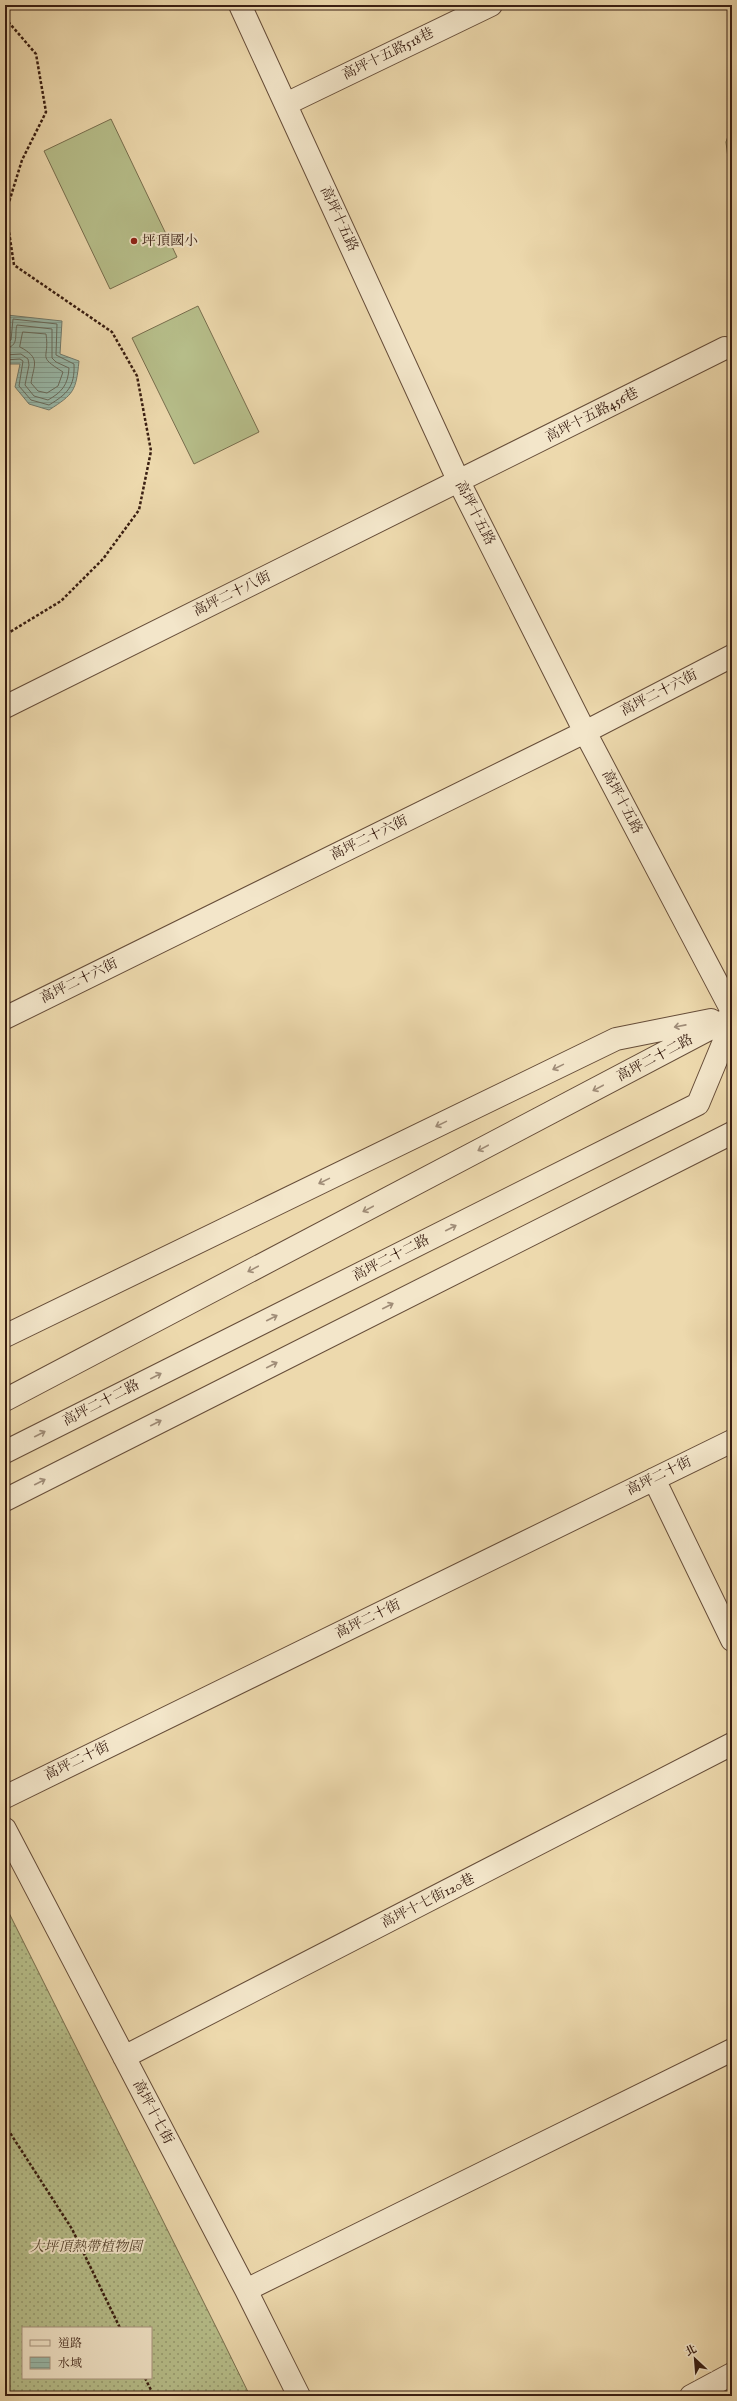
<svg xmlns="http://www.w3.org/2000/svg" width="737" height="2401" viewBox="0 0 737 2401" font-family="'IM FELL English','Noto Serif TC',serif">
  <style>
    .forest { fill: url(#forest-firs); stroke: #786e4e }
    .garden { fill: url(#garden-dots); stroke: #786e4e; fill-rule: evenodd }
    .pitch { fill: #b7bf8b; stroke: #786e4e }
    .water { fill: url(#water-rules); stroke: #737c6e }
    .lines { fill: none; stroke-linecap: round; stroke-linejoin: round }
    .shore { stroke: #696c5e; stroke-width: 1 }
    .minor-casing { stroke: #664d39; stroke-width: 24 }
    .path { stroke: #391e12; stroke-width: 2.5; stroke-dasharray: 3 2; stroke-linecap: butt }
    .minor { stroke: #f3e6ca; stroke-width: 22 }
    .oneway { stroke: #9f8c77 }
    .poi-dot { fill: #8f2418; stroke: #f3e6ca; stroke-width: 1.5 }
    .labels { text-anchor: middle; dominant-baseline: central; stroke-width: 4; stroke-linejoin: round; paint-order: stroke }
    .street-label { font-size: 14px; fill: #391e12; stroke: #f3e6ca }
    .poi-label { font-size: 14px; fill: #391e12; stroke: #f3e6ca; text-anchor: start }
    .park-label { font-size: 14px; font-style: italic; fill: #584630; stroke: #f3e6ca }
  </style>
  <defs>
    <pattern id="forest-firs" width="22" height="20" patternUnits="userSpaceOnUse"><rect width="22" height="20" fill="#b7bf8b"/><path d="M5 1l3.5 6h-7zM16 11l3.5 6h-7z" fill="#969b70"/></pattern>
    <pattern id="garden-dots" width="8" height="8" patternUnits="userSpaceOnUse"><rect width="8" height="8" fill="#b7bf8b"/><path d="M2 2h.1M6 6h.1" fill="none" stroke="#969b70" stroke-width="1.8" stroke-linecap="round"/></pattern>
    <pattern id="water-rules" width="6" height="5" patternUnits="userSpaceOnUse"><rect width="6" height="5" fill="#99baab"/><path d="M0 2.5h6" fill="none" stroke="#859f92"/></pattern>
  </defs>
  <rect width="100%" height="100%" fill="#edd9ad"/>
  <filter id="stains"><feTurbulence type="fractalNoise" baseFrequency=".005" numOctaves="4"/><feColorMatrix values="0 0 0 0 .2 0 0 0 0 .09 0 0 0 0 .02 0 0 0 .5 -.17"/></filter>
  <radialGradient id="worn" r=".72"><stop offset=".6" stop-color="#630" stop-opacity="0"/><stop offset="1" stop-color="#630" stop-opacity=".3"/></radialGradient>
  <path class="forest" d="M732 124V191L726 142Z"/>
  <path class="garden" d="M5 1905 223 2341 250 2396H5ZM23 2328H151V2378H23Z"/>
  <path class="pitch" d="M111 119 177 257 110 289 44 151Z
    M198 306 259 432 194 464 132 338Z"/>
  <path class="water" d="M7 315 62 321 60 354 79 361C76 391 74 394 49 410L29 404 15 387 20 364H7Z"/>
  <g class="lines">
    <path class="shore" d="M23 332 46 334C50 360 36 355 63 372L58 386 47 393 38 391 31 383C34 364 41 358 20 347Z
      M5 343 11 340 13 319 57 324 56 355 74 364C75 387 67 394 49 405L31 400 19 386 23 361 20 359 5 360
      M5 348C20 347 14 334 17 325L52 329V358L56 362 69 368C68 385 62 392 48 400L34 396 25 385 29 365 28 359 21 354 5 355"/>
    <g class="minor-casing">
      <path id="minor" d="M240 5 459 482 585 732 732 1011
        M286 104 491 5
        M5 707 725 348
        M5 1018 585 732 732 656
        M5 1336 616 1039 711 1020
        M5 1400 732 1017
        M5 1452 698 1104 732 1022
        M654 1479 732 1640
        M5 1500 732 1133
        M5 1797 732 1441
        M5 1829 246 2290 299 2396
        M124 2057 732 1744
        M246 2290 732 2050
        M691 2396 732 2374"/>
    </g>
    <path class="path" d="M5 18 36 54 46 112 22 160 6 212 14 265 112 332 137 376 151 451 139 510 103 559 61 601 5 635
      M5 2125 72 2229 120 2328
      M145 2378 154 2396"/>
    <use href="#minor" class="minor"/>
  </g>
  <defs><path id="oneway-shaft" d="M-6 0H5M1.5-3L5.5 0L1.5 3" fill="none" stroke-width="1.6" stroke-linecap="round" stroke-linejoin="round"/></defs>
  <g class="oneway">
    <use href="#oneway-shaft" transform="translate(680 1026) rotate(169)"/>
    <use href="#oneway-shaft" transform="translate(558 1067) rotate(154)"/>
    <use href="#oneway-shaft" transform="translate(598 1088) rotate(152)"/>
    <use href="#oneway-shaft" transform="translate(441 1124) rotate(154)"/>
    <use href="#oneway-shaft" transform="translate(483 1148) rotate(152)"/>
    <use href="#oneway-shaft" transform="translate(324 1181) rotate(154)"/>
    <use href="#oneway-shaft" transform="translate(368 1209) rotate(152)"/>
    <use href="#oneway-shaft" transform="translate(451 1228) rotate(-27)"/>
    <use href="#oneway-shaft" transform="translate(253 1269) rotate(152)"/>
    <use href="#oneway-shaft" transform="translate(388 1306) rotate(-27)"/>
    <use href="#oneway-shaft" transform="translate(272 1318) rotate(-27)"/>
    <use href="#oneway-shaft" transform="translate(272 1365) rotate(-27)"/>
    <use href="#oneway-shaft" transform="translate(156 1376) rotate(-27)"/>
    <use href="#oneway-shaft" transform="translate(156 1423) rotate(-27)"/>
    <use href="#oneway-shaft" transform="translate(40 1434) rotate(-27)"/>
    <use href="#oneway-shaft" transform="translate(40 1482) rotate(-27)"/>
  </g>
  <circle class="poi-dot" cx="134" cy="241" r="4"/>
  <g class="labels">
    <g class="street-label">
      <text transform="translate(388 54) rotate(-26)">高坪十五路518巷</text>
      <text transform="translate(339 219) rotate(65)">高坪十五路</text>
      <text transform="translate(592 415) rotate(-27)">高坪十五路456巷</text>
      <text transform="translate(475 513) rotate(63)">高坪十五路</text>
      <text transform="translate(232 594) rotate(-26)">高坪二十八街</text>
      <text transform="translate(659 693) rotate(-27)">高坪二十六街</text>
      <text transform="translate(622 802) rotate(62)">高坪十五路</text>
      <text transform="translate(369 838) rotate(-26)">高坪二十六街</text>
      <text transform="translate(79 981) rotate(-26)">高坪二十六街</text>
      <text transform="translate(655 1058) rotate(-28)">高坪二十二路</text>
      <text transform="translate(391 1258) rotate(-27)">高坪二十二路</text>
      <text transform="translate(101 1403) rotate(-27)">高坪二十二路</text>
      <text transform="translate(659 1476) rotate(-26)">高坪二十街</text>
      <text transform="translate(368 1619) rotate(-26)">高坪二十街</text>
      <text transform="translate(77 1761) rotate(-26)">高坪二十街</text>
      <text transform="translate(428 1901) rotate(-27)">高坪十七街120巷</text>
      <text transform="translate(153 2112) rotate(62)">高坪十七街</text>
    </g>
    <g class="poi-label">
      <text x="142" y="241">坪頂國小</text>
    </g>
    <g class="park-label">
      <text x="86" y="2247">大坪頂熱帶植物園</text>
    </g>
  </g>
  <rect width="737" height="2401" fill="none" stroke="#edd9ad" stroke-width="20"/>
  <rect x="6" y="6" width="725" height="2389" fill="none" stroke="#391e12" stroke-width="2"/>
  <rect x="10" y="10" width="717" height="2381" fill="none" stroke="#391e12"/>
  <rect x="22" y="2327" width="130" height="52" fill="#f3e6ca" stroke="#a99680"/>
  <rect x="30" y="2340" width="20" height="6" fill="#f3e6ca" stroke="#a99680"/>
  <text x="58" y="2347" font-size="12" fill="#391e12">道路</text>
  <rect x="30" y="2357" width="20" height="12" fill="url(#water-rules)" stroke="#a99680"/>
  <text x="58" y="2367" font-size="12" fill="#391e12">水域</text>
  <g transform="translate(695 2359) rotate(334)" stroke="#f3e6ca" stroke-width="3" paint-order="stroke">
  <path d="M0-3L7 15L0 10L-7 15Z" fill="#391e12"/>
  <text y="-6" font-size="11" font-weight="bold" text-anchor="middle" fill="#391e12">北</text>
  </g>
  <rect width="100%" height="100%" filter="url(#stains)"/>
  <rect width="100%" height="100%" fill="url(#worn)"/>
</svg>
